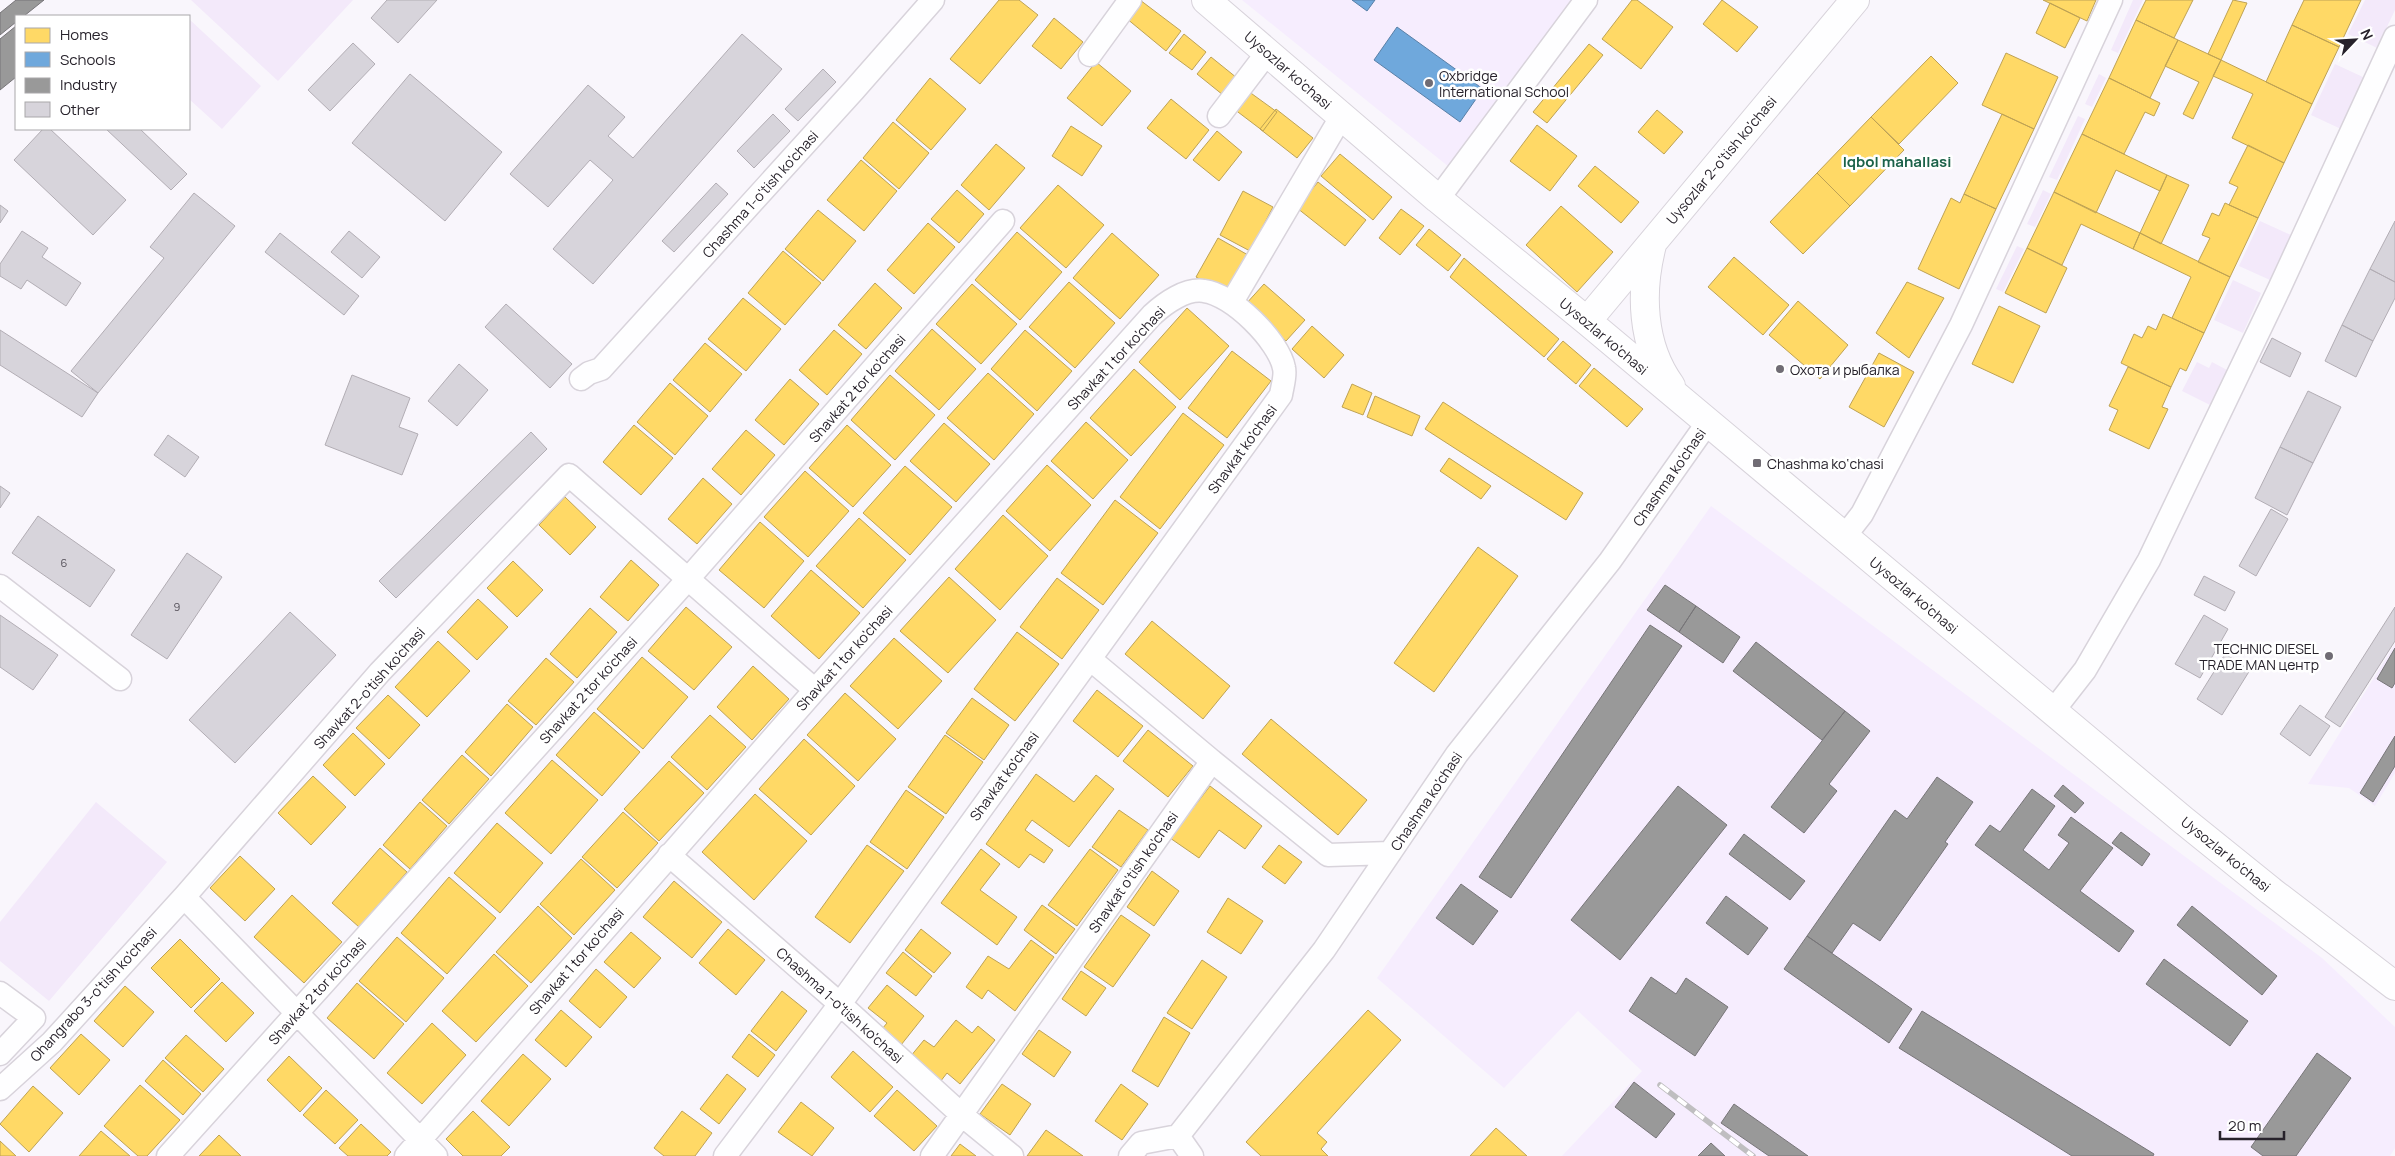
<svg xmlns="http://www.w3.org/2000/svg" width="2395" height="1156" viewBox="0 0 2395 1156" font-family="Manrope,sans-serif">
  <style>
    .built { fill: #f6edfe }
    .green { fill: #f3e9fa }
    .homes { fill: #ffd966; stroke: #bea254 }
    .schools { fill: #6fa8dc; stroke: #5980a7 }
    .industry { fill: #999; stroke: #777578 }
    .building { fill: #d7d4db; stroke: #b2adb4 }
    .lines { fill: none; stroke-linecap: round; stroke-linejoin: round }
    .street-casing { stroke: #d8d3db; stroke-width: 25 }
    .secondary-casing { stroke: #d8d3db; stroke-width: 30 }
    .street { stroke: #fefeff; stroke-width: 22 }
    .secondary { stroke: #fefeff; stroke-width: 28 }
    .rail-casing { stroke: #bfbec0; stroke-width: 5.5 }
    .rail { stroke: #fff; stroke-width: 4; stroke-dasharray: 11; stroke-linecap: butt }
    .poi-dot { fill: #706c74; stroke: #fff; stroke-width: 2 }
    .labels { text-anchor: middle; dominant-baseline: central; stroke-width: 5; stroke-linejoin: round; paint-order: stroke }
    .number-label { font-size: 11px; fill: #534e57 }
    .street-label { font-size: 14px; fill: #27222b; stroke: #fff }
    .poi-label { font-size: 14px; fill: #27222b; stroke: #fff; text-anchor: start }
    .neighbourhood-label { font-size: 15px; font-weight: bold; fill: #1b6249; stroke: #fff }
  </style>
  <rect width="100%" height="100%" fill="#f9f6fc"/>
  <path class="built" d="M1242 0H1575L1449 167Z
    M1711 506 2322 958 2395 1027V1148L2390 1156H1562L1642 1071 1578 1011 1504 1088 1377 978Z
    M2395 644V773L2375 806 2349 788 2308 784Z"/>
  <path class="green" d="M191 0H353L278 81Z
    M2133 0H2143L2118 53 2111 50Z
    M2365 0H2395V10L2377 48 2348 34Z
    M189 19 261 86 222 129 189 99Z
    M2335 64 2365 78 2341 129 2311 115Z
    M2099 74 2106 78 2092 107 2085 104Z
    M2078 116 2085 119 2057 180 2049 177Z
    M2043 190 2051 194 2035 227 2027 224Z
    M2260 221 2291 235 2270 280 2239 266Z
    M2017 246 2024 249 2003 292 1996 289Z
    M2233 280 2261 293 2243 333 2214 320Z
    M2197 362 2209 368 2212 362 2227 370 2210 405 2182 391Z
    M96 802 167 862 49 1001 0 961V922Z"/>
  <path class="homes" d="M999 0H1019L1038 15 980 84 950 59Z
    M1140 0 1181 31 1166 51 1126 18Z
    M1632 0H1637L1673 27 1641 69 1602 39Z
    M1722 0 1758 27 1737 52 1703 24Z
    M2043 0H2096L2087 21Z
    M2146 0H2193L2174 38 2136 20Z
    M2233 0 2247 3 2221 60 2208 54Z
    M2304 0H2361L2339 47 2292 25Z
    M2050 3 2080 18 2065 48 2036 33Z
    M1054 18 1083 42 1061 69 1032 46Z
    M2136 20 2178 40 2150 98 2109 78Z
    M2292 25 2339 47 2312 104 2266 82Z
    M1184 34 1206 52 1192 70 1169 53Z
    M2178 40 2221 60 2193 119 2183 114 2199 82 2165 66Z
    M1589 44 1603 55 1547 123 1533 112Z
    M2006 53 2058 77 2034 129 1982 105Z
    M1931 56 1958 83 1899 144 1871 117Z
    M1211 57 1237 78 1223 95 1197 74Z
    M2221 60 2312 104 2284 163 2232 138 2253 94 2213 76Z
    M1096 62 1131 91 1102 126 1067 98Z
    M930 78 966 109 931 150 896 120Z
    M2109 78 2160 103 2154 116 2145 112 2124 154 2082 134Z
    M1248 91 1277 112 1263 131 1234 109Z
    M1171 99 1209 130 1186 159 1147 128Z
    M1276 109 1313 138 1297 158 1260 129Z
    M1657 110 1683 132 1664 154 1638 132Z
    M2002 114 2034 129 1996 209 1964 194Z
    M1871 117 1904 150 1850 206 1817 173Z
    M893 122 929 153 899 189 863 158Z
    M1537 125 1577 156 1550 191 1510 161Z
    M1071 126 1102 146 1082 176 1052 156Z
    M1217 131 1242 152 1219 181 1193 160Z
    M2082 134 2167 175 2160 191 2116 170 2096 213 2054 192Z
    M996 144 1025 168 989 210 961 185Z
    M2248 145 2284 163 2258 218 2229 205 2238 187 2229 183Z
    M1340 154 1392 197 1373 220 1321 176Z
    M861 160 897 191 864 231 827 200Z
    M1595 166 1639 202 1621 223 1578 186Z
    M1817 173 1850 206 1803 254 1770 222Z
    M2167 175 2189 185 2161 244 2140 233Z
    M1318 182 1366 220 1345 246 1297 208Z
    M1058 185 1104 225 1066 268 1020 228Z
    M957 190 984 214 959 243 931 219Z
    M1243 191 1273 207 1250 251 1220 235Z
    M2054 192 2140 233 2133 249 2081 224 2062 265 2027 248Z
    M1964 194 1996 209 1959 289 1918 269 1951 198 1960 203Z
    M2225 203 2258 218 2230 277 2198 262 2210 238 2202 235 2212 213 2219 216Z
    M1561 206 1613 252 1577 292 1526 245Z
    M1401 209 1424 226 1400 255 1379 238Z
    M818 210 856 241 823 281 785 249Z
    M928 223 955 247 914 294 887 270Z
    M1429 229 1461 255 1448 271 1416 245Z
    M1017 232 1062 272 1020 320 975 280Z
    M1112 233 1159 275 1120 319 1073 278Z
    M2140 233 2230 277 2204 333 2172 318 2191 277 2133 249Z
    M1218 238 1248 255 1226 294 1196 277Z
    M2027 248 2067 268 2046 313 2005 293Z
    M783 251 821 283 785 325 748 293Z
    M1734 257 1789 305 1763 335 1708 287Z
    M1464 258 1559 339 1544 357 1450 277Z
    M1069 282 1115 323 1075 368 1029 327Z
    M1907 282 1944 298 1909 358 1876 333Z
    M875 283 902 308 866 349 838 325Z
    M972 284 1017 324 981 364 936 324Z
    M1264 284 1305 320 1286 341 1245 305Z
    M743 298 781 329 746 371 708 339Z
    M1798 301 1848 345 1820 379 1769 335Z
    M1999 306 2040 326 2013 383 1972 364Z
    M1187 308 1229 346 1180 400 1139 362Z
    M2163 314 2204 333 2186 371 2180 368 2171 387 2121 363 2134 334 2142 338 2148 326 2156 330Z
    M1312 326 1344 355 1324 378 1292 349Z
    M932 329 976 369 939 410 895 371Z
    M834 330 862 354 827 395 799 370Z
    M1025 330 1072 371 1037 411 991 369Z
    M1563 341 1591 365 1576 384 1547 359Z
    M705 343 742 374 710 412 673 380Z
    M1232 351 1271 381 1227 438 1188 408Z
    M1879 353 1914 372 1884 427 1849 407Z
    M2128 367 2171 387 2162 407 2168 409 2149 449 2109 430 2118 410 2109 406Z
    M1594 368 1643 409 1627 427 1579 386Z
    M1134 369 1176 407 1131 456 1090 418Z
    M988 373 1034 414 994 460 947 418Z
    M890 375 935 415 895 460 851 420Z
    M790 379 819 404 784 445 755 420Z
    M670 383 708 416 675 455 637 422Z
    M1352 384 1372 393 1363 415 1342 407Z
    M1375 396 1420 416 1412 436 1367 417Z
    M1443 402 1583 493 1566 520 1425 429Z
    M1183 413 1224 445 1160 529 1120 497Z
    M1086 422 1128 460 1093 499 1051 461Z
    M944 423 990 464 956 502 910 461Z
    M634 425 673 458 641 495 603 462Z
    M847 425 891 465 853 507 809 468Z
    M746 430 775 455 741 495 712 469Z
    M1449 458 1491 486 1481 499 1440 471Z
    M1047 465 1091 505 1050 551 1006 511Z
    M905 466 952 507 910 555 863 513Z
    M805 471 849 511 808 557 764 517Z
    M703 478 732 504 697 544 668 519Z
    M565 497 596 527 570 555 539 525Z
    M1115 500 1158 533 1103 605 1061 573Z
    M1003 515 1048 556 1000 610 955 569Z
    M859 518 906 560 863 608 816 566Z
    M760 522 804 561 764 608 719 570Z
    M1478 547 1518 576 1434 692 1394 663Z
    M631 560 659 585 628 621 600 597Z
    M513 561 543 590 517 617 487 588Z
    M811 570 860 613 819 659 771 616Z
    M949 577 996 620 948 673 900 631Z
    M1057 578 1099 610 1062 659 1020 627Z
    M478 599 508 627 477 660 447 632Z
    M686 607 732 647 694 690 648 651Z
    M590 608 617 632 577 678 550 654Z
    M1152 621 1230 686 1203 719 1125 654Z
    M1017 632 1059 664 1015 721 974 689Z
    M894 638 942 681 898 729 850 686Z
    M438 641 470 671 427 717 395 687Z
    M642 657 688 697 643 749 597 709Z
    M546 658 574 682 536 725 508 701Z
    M753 666 789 699 752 740 717 707Z
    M1097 690 1143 726 1118 757 1073 721Z
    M845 693 896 739 858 781 807 735Z
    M388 695 420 725 389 759 356 728Z
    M972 698 1009 725 984 760 946 733Z
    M507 704 533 727 491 776 465 752Z
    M594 712 640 752 602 796 556 755Z
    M710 715 746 747 707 790 671 757Z
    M1271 719 1367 800 1338 835 1242 754Z
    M1148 730 1193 766 1168 797 1123 761Z
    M353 733 385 764 355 796 323 765Z
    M945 735 983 762 946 814 908 787Z
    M804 739 855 786 811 835 759 789Z
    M462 755 489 779 449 824 422 800Z
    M552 760 598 800 551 854 505 813Z
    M669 761 704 793 659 841 624 809Z
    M1036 774 1074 802 1096 775 1114 789 1069 847 1032 820 1025 830 1053 850 1044 863 1030 854 1019 868 986 844Z
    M313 776 346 807 311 845 278 813Z
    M1210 786 1262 826 1245 849 1219 830 1199 858 1170 838Z
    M906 790 944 817 907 869 870 842Z
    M755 794 807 841 754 900 702 852Z
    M420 802 447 826 410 869 383 845Z
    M1119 810 1148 830 1121 867 1092 847Z
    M623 812 658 843 617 888 582 857Z
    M497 823 543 863 500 913 454 873Z
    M867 845 904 871 850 943 815 917Z
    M1279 845 1302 862 1285 884 1262 867Z
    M380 848 407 872 359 927 332 903Z
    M981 849 1000 864 980 890 1017 917 997 945 941 903Z
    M1090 849 1118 870 1077 926 1048 905Z
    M240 856 275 889 245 921 210 888Z
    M581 859 615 890 574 935 540 904Z
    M1152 871 1179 891 1154 926 1127 907Z
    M449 877 496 918 447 974 401 933Z
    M674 881 722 922 692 958 643 917Z
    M292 895 342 942 304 983 254 937Z
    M1228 898 1263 921 1241 954 1207 932Z
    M1042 905 1075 929 1056 954 1024 930Z
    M538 906 572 938 531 983 496 952Z
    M1121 915 1150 935 1113 987 1084 967Z
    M728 929 765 960 736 995 699 963Z
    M921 929 951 953 934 973 905 950Z
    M631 932 661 958 634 988 604 962Z
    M397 937 444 978 406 1022 359 981Z
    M180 939 220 979 191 1008 151 968Z
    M1031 940 1054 957 1015 1011 988 990 982 999 966 987 988 956 1009 969Z
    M903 952 932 976 916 996 886 973Z
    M494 954 528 986 476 1042 442 1011Z
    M1202 960 1227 977 1192 1029 1167 1013Z
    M596 969 627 997 600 1028 569 1001Z
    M1081 971 1106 988 1086 1016 1062 999Z
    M222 982 254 1013 226 1042 194 1011Z
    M357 983 404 1024 374 1059 327 1018Z
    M887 985 924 1016 901 1045 882 1029 887 1023 868 1008Z
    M125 986 154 1012 123 1047 94 1021Z
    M782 991 807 1011 776 1051 751 1031Z
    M561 1010 592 1037 566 1067 535 1040Z
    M1368 1010 1401 1040 1317 1133 1327 1142 1321 1149 1328 1156H1261L1246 1142Z
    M1164 1017 1190 1033 1158 1087 1132 1071Z
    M956 1020 972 1033 978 1026 995 1040 960 1084 947 1073 940 1082 910 1057 924 1040 934 1047Z
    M432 1023 466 1055 422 1104 387 1073Z
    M1039 1030 1071 1052 1054 1077 1022 1054Z
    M81 1034 110 1060 79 1095 50 1068Z
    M749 1034 775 1055 758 1077 732 1057Z
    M186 1035 224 1069 203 1092 165 1058Z
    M853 1051 893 1087 870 1112 831 1077Z
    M523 1054 551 1079 509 1126 481 1101Z
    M289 1056 322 1088 300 1112 267 1080Z
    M163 1060 201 1094 183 1115 145 1081Z
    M727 1074 746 1089 719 1124 700 1109Z
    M1002 1084 1031 1104 1010 1135 980 1114Z
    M1121 1084 1148 1104 1122 1140 1095 1121Z
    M140 1085 180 1120 147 1156H138L104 1126Z
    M33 1086 63 1113 29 1152 0 1124Z
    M326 1090 358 1120 335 1144 303 1115Z
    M897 1090 937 1126 914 1151 874 1116Z
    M801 1102 834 1128 812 1156 778 1132Z
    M473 1111 510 1147 501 1156H463L446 1139Z
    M682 1111 712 1133 695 1156H664L654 1148Z
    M361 1124 391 1152 387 1156H348L339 1148Z
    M1496 1128 1527 1156H1470Z
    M1046 1130 1083 1156H1027Z
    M101 1131 130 1156H79Z
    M219 1135 241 1156H199Z
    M0 1141 16 1156H0Z
    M960 1144 976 1156H951Z"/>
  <path class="schools" d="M1352 0H1375L1367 11Z
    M1397 27 1483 89 1460 122 1374 60Z"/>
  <path class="industry" d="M16 0H44L24 16H16V22L0 35V13Z
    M16 26V77L0 90V39Z
    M1665 585 1696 606 1679 632 1647 610Z
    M1696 606 1740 637 1723 663 1679 632Z
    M1650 625 1682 646 1511 898 1479 877Z
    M1756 642 1845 711 1822 740 1733 671Z
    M2395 648V683L2392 688 2377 679Z
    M1845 711 1870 731 1829 784 1837 791 1804 833 1771 807Z
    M2395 736V766L2373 802 2360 793Z
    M1937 777 1973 802 1945 842 1948 844 1880 941 1853 923 1832 953 1807 936 1895 810 1907 819Z
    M2063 785 2084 803 2075 813 2054 796Z
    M1678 786 1727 825 1620 960 1571 920Z
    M2032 789 2055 806 2023 850 2049 870 2069 843 2058 835 2071 817 2113 848 2080 891 2134 931 2119 952 1975 845 1990 825 2000 832Z
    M2121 832 2150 854 2142 866 2112 843Z
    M1744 834 1805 881 1790 900 1729 854Z
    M1461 884 1498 911 1473 945 1436 918Z
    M1726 896 1768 928 1748 955 1706 923Z
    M2192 906 2277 976 2262 995 2177 925Z
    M1807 936 1912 1009 1889 1043 1784 969Z
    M2164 959 2248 1021 2230 1046 2146 984Z
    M1651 977 1676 994 1686 978 1728 1007 1695 1056 1629 1011Z
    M1922 1011 2154 1154 2153 1156H2072L1899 1048Z
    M2317 1053 2351 1078 2296 1156H2263L2251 1147Z
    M1634 1082 1675 1114 1656 1138 1615 1107Z
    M1734 1104 1808 1156H1769L1721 1123Z
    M1711 1143 1725 1156H1698Z"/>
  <path class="building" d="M387 0H437L398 43 371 18Z
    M742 34 782 69 593 284 553 249 613 180 590 160 548 207 510 174 588 85 625 117 608 136 633 158Z
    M353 43 375 64 330 111 308 90Z
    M823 69 836 82 798 121 785 109Z
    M410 74 502 152 445 221 352 143Z
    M773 114 790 131 754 168 737 151Z
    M43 129H50L126 200 93 235 14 160Z
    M106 129H140L187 174 171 190Z
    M716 183 728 194 674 252 662 241Z
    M194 193 235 226 98 393 71 371 164 258 150 247Z
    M0 205 8 211 0 223Z
    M2395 221V282L2370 269Z
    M22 231 48 248 42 257 81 283 66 306 27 280 21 289 0 276V264Z
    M349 231 380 257 362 278 331 252Z
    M280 233 359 296 344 315 265 252Z
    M2370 269 2395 282V298L2373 341 2342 325Z
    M506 304 572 364 550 388 485 327Z
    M2342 325 2373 341 2356 377 2325 361Z
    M0 330 98 393 82 417 0 365Z
    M2272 338 2301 353 2290 377 2260 362Z
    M459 364 488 390 457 426 428 401Z
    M352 375 410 398 399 427 418 434 402 475 325 445Z
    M2308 391 2341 407 2313 463 2280 447Z
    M531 432 547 449 396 598 379 581Z
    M168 435 199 457 185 477 154 455Z
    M2280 447 2313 463 2287 515 2255 498Z
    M0 486 10 493 0 508Z
    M2271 509 2288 519 2256 576 2239 566Z
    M38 516 115 570 90 607 12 553Z
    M187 553 222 577 167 659 131 635Z
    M2204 576 2235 592 2225 611 2194 595Z
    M2395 607V641L2340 727 2325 717Z
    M290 612 336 655 235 763 189 720Z
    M0 615 58 655 33 690 0 667Z
    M2204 615 2228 629 2200 678 2175 664Z
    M2225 654 2250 670 2222 715 2197 699Z
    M2300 705 2330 726 2310 756 2280 734Z"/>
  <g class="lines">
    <g class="street-casing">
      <path id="street" d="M1090 55 1130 0
        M1219 116 1267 53
        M1438 199 1586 0
        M1232 302 1341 117
        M581 379 589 373 601 369 854 90 933 0
        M1844 537 1862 514 1961 325 2111 0
        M0 586 120 679
        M1090 659 1212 761
        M2053 711 2085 670 2149 560 2279 289 2395 37
        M669 855 840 1004 963 1116 1012 1156
        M0 993 34 1018 0 1054
        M0 1089 52 1042 184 897
        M1178 1136 1192 1156
        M168 1156 688 579 1003 221
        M406 1156 815 690 1152 315C1165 303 1186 288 1204 291 1232 294 1279 341 1284 368 1286 376 1282 387 1281 395L840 1004 725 1156
        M436 1156 184 897 380 672 569 475 815 690
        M932 1156 1212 761 1328 855 1390 853
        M1130 1156 1141 1143 1178 1136 1324 950 1457 754 1610 561 1708 422"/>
    </g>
    <g class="secondary-casing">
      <path id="secondary" d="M1206 0 1438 199 1587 321 2183 820 2271 891 2395 986
        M1652 245C1640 291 1641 345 1671 386
        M1587 321 1855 0"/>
    </g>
    <use href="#street" class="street"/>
    <use href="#secondary" class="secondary"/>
    <g class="rail-casing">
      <path id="rail" d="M1660 1085 1753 1156"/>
    </g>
    <use href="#rail" class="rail"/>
  </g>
  <g class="poi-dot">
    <circle cx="1429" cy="83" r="5"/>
    <circle cx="1780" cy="369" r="5"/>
    <rect x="1752" y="458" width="10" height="10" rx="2.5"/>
    <circle cx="2329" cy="656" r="5"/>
  </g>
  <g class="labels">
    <g class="number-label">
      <text x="64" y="562">6</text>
      <text x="177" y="606">9</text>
    </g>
    <g class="street-label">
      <text transform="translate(1288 70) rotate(41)">Uysozlar ko'chasi</text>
      <text transform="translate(1721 160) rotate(-50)">Uysozlar 2-o'tish ko'chasi</text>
      <text transform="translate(760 194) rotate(-48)">Chashma 1-o'tish ko'chasi</text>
      <text transform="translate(1604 336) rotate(40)">Uysozlar ko'chasi</text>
      <text transform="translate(1116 358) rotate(-47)">Shavkat 1 tor ko'chasi</text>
      <text transform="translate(857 388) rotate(-49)">Shavkat 2 tor ko'chasi</text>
      <text transform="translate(1242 449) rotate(-54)">Shavkat ko'chasi</text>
      <text transform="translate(1669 477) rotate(-55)">Chashma ko'chasi</text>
      <text transform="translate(1914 595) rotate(40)">Uysozlar ko'chasi</text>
      <text transform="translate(844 658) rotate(-48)">Shavkat 1 tor ko'chasi</text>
      <text transform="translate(369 688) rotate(-48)">Shavkat 2-o'tish ko'chasi</text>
      <text transform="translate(588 690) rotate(-48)">Shavkat 2 tor ko'chasi</text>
      <text transform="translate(1004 776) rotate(-54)">Shavkat ko'chasi</text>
      <text transform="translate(1426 801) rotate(-56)">Chashma ko'chasi</text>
      <text transform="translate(2226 854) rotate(39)">Uysozlar ko'chasi</text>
      <text transform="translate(1133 872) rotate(-55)">Shavkat o'tish ko'chasi</text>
      <text transform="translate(576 961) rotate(-49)">Shavkat 1 tor ko'chasi</text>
      <text transform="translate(317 991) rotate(-48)">Shavkat 2 tor ko'chasi</text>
      <text transform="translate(93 994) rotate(-47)">Ohangrabo 3-o'tish ko'chasi</text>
      <text transform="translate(840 1005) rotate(42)">Chashma 1-o'tish ko'chasi</text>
    </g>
    <g class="poi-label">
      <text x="1439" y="75">Oxbridge<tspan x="1439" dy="16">International School</tspan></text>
      <text x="1790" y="369">Охота и рыбалка</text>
      <text x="1767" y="463">Chashma ko‘chasi</text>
      <text x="2319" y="648" text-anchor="end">TECHNIC DIESEL<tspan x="2319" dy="16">TRADE MAN центр</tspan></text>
    </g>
    <g class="neighbourhood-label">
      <text x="1897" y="161">Iqbol mahallasi</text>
    </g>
  </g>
  <rect x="15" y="15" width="175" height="115" fill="#ffffff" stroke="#a9a7aa"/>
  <rect x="25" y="28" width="25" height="15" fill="#ffd966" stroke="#a9a7aa"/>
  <text x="60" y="40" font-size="15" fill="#27222b">Homes</text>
  <rect x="25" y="52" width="25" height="15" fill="#6fa8dc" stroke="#a9a7aa"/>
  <text x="60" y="65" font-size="15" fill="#27222b">Schools</text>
  <rect x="25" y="78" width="25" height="15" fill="#999999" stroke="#a9a7aa"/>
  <text x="60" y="90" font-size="15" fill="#27222b">Industry</text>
  <rect x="25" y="102" width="25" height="15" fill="#d7d4db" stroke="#a9a7aa"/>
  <text x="60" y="115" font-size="15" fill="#27222b">Other</text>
  <g transform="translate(2355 40) rotate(65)" stroke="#ffffff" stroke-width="4" paint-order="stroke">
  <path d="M0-4L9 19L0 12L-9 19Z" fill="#27222b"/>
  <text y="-8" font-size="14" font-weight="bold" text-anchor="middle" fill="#27222b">N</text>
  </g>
  <path d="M2220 1131v8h64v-8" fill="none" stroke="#27222b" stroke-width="2.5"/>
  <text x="2228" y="1131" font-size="15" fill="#27222b" stroke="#ffffff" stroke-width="4" paint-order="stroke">20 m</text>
</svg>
